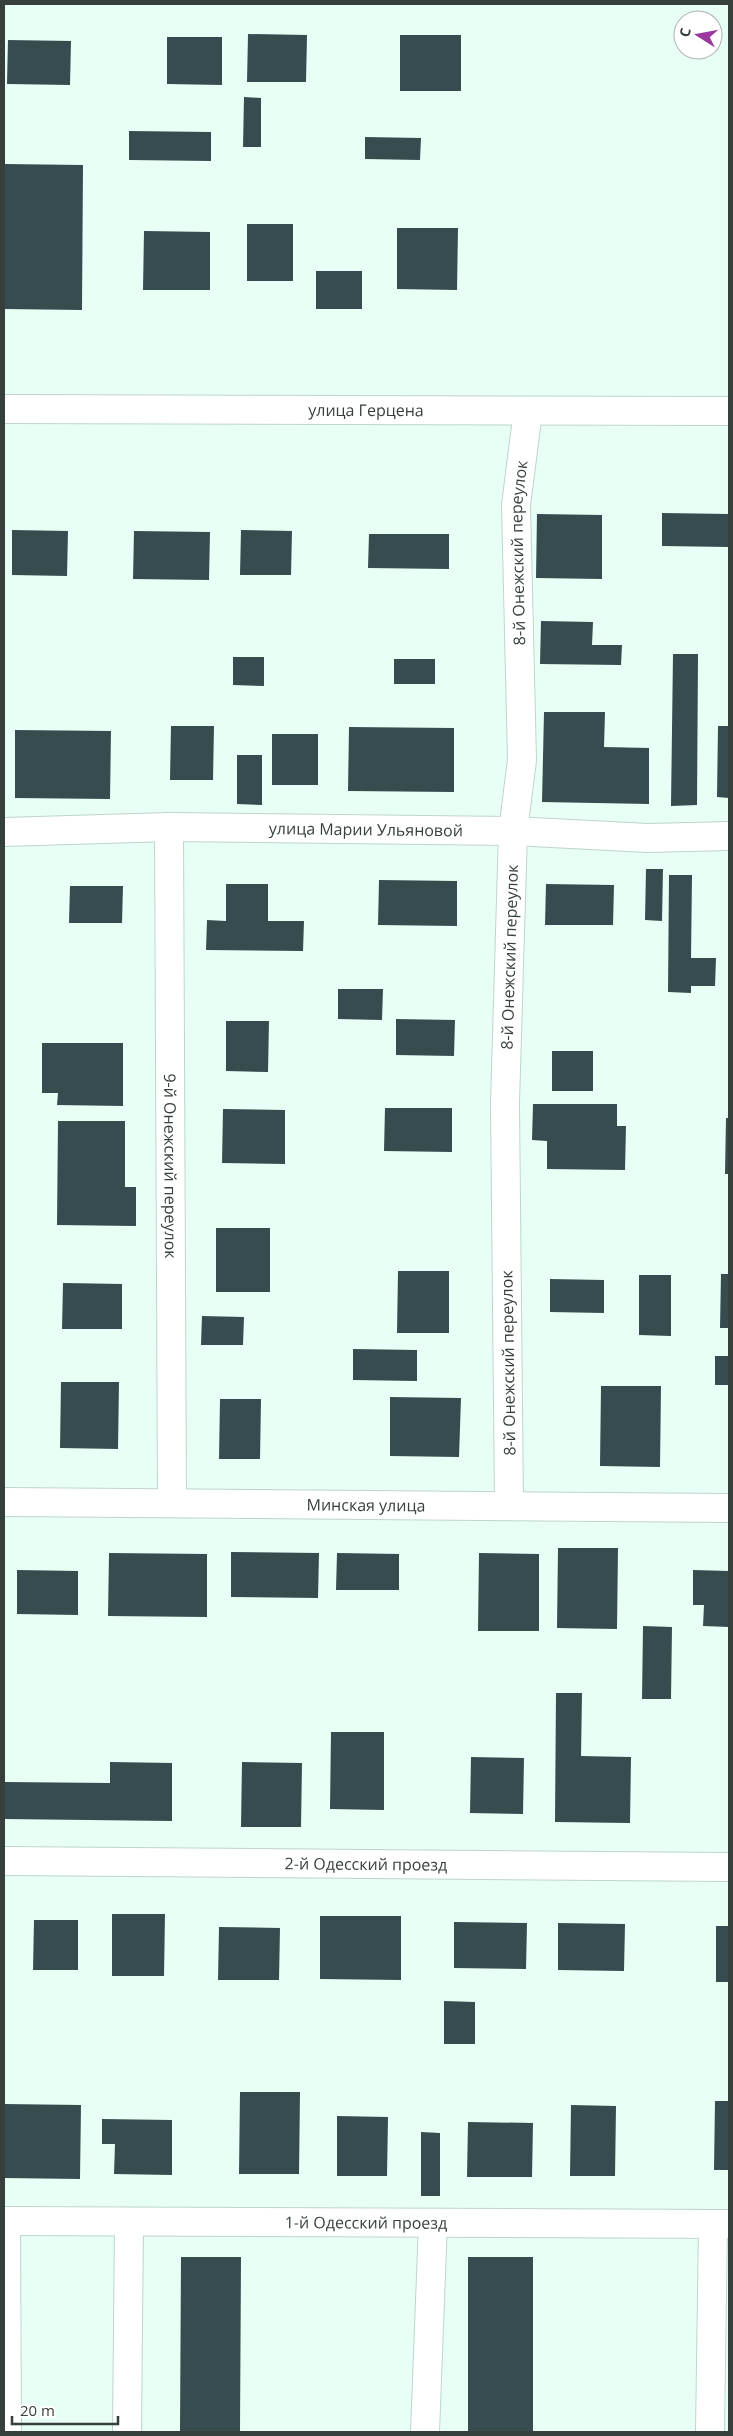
<svg xmlns="http://www.w3.org/2000/svg" width="733" height="2436" viewBox="0 0 733 2436" font-family="'Open Sans',sans-serif">
  <style>
    .building { fill: #364c4e }
    .lines { fill: none; stroke-linecap: round; stroke-linejoin: round }
    .minor-casing { stroke: #bed5cc; stroke-width: 30 }
    .minor { stroke: #fff; stroke-width: 28 }
    .labels { text-anchor: middle; dominant-baseline: central; stroke-width: 5; stroke-linejoin: round; paint-order: stroke }
    .street-label { font-size: 16px; fill: #353f3b; stroke: #fff }
  </style>
  <rect width="100%" height="100%" fill="#e7fff5"/>
  <path class="building" d="M248 34 307 35 306 82H247Z
    M400 35H461V91H400Z
    M167 37H222V85L167 84Z
    M8 40 71 41 70 85 7 84Z
    M244 97 261 98V147H243Z
    M129 131 211 132V161L129 160Z
    M365 137 421 138 420 160 365 159Z
    M4 164 83 165 82 310 4 309Z
    M247 224H293V281H247Z
    M397 228H458L457 290 397 289Z
    M144 231 210 232V290H143Z
    M316 271H362V309H316Z
    M662 513 729 514V547L662 546Z
    M537 514 602 515V579L536 578Z
    M12 530 68 531 67 576 12 575Z
    M241 530 292 531 291 575H240Z
    M134 531 210 532 209 580 133 579Z
    M369 534H449V569L368 568Z
    M541 621 593 622 592 645H622L621 665 540 664Z
    M673 654H698L697 805 671 806Z
    M233 657H264V686L233 685Z
    M394 659H435V684H394Z
    M544 712H605L604 747 649 748V804L542 802Z
    M171 726H214L213 780H170Z
    M718 726H729V798L717 797Z
    M349 727 454 728V792L348 791Z
    M15 730 111 731 110 799 15 798Z
    M272 734H318V785H272Z
    M237 755H262V805L237 804Z
    M646 869H663L662 921 645 920Z
    M669 875H692L691 958H716L715 986H691V993L668 992Z
    M379 880 457 881V926L378 925Z
    M226 884H268V921H304L303 951 206 950 207 920 226 921Z
    M546 884 614 885 613 925H545Z
    M70 886H123L122 923H69Z
    M338 989H383L382 1020 338 1019Z
    M396 1019 455 1020 454 1056 396 1055Z
    M226 1021H269L268 1072 226 1071Z
    M42 1043H123V1106L57 1105 58 1093H42Z
    M552 1051H593V1091H552Z
    M533 1104H617V1126H626L625 1170 547 1169V1141L532 1140Z
    M385 1108H452V1152L384 1151Z
    M223 1109 285 1110V1164L222 1163Z
    M726 1118H729V1174H725Z
    M58 1121H125V1187H136V1226L57 1225Z
    M216 1228H270V1292H216Z
    M398 1271H449V1333H397Z
    M721 1274H729V1328H720Z
    M639 1275H671V1336L639 1335Z
    M550 1279 604 1280V1313L550 1312Z
    M63 1283 122 1284V1329H62Z
    M202 1316 244 1317 243 1345H201Z
    M353 1349 417 1350V1381L353 1380Z
    M715 1356H729V1385H715Z
    M61 1382H119L118 1449 60 1448Z
    M601 1386H661L660 1467 600 1466Z
    M390 1397 461 1398 459 1457 390 1456Z
    M220 1399H261L260 1459H219Z
    M558 1548H618L617 1629 557 1628Z
    M231 1552 319 1553 318 1598 231 1597Z
    M109 1553 207 1554V1617L108 1616Z
    M337 1553 399 1554V1590H336Z
    M479 1553 539 1554V1631H478Z
    M17 1570 78 1571V1615L17 1614Z
    M693 1570 729 1571V1627L703 1626 704 1605H693Z
    M643 1626 672 1627 671 1699H642Z
    M556 1693H582L581 1756 631 1757 630 1823 555 1822Z
    M331 1732H384V1810L330 1809Z
    M471 1757 524 1758 523 1814 470 1813Z
    M110 1762 172 1763V1821L4 1819V1782L110 1783Z
    M242 1762 302 1763 301 1827H241Z
    M112 1914H165L164 1976H112Z
    M320 1916H401V1980L320 1979Z
    M34 1920H78V1970H33Z
    M454 1922 527 1923 526 1969 454 1968Z
    M558 1923 625 1924 624 1971 558 1970Z
    M716 1926H729V1982H716Z
    M219 1927 280 1928 279 1980H218Z
    M444 2001 475 2002V2044H444Z
    M240 2092H300L299 2174H239Z
    M715 2101H729V2170H714Z
    M4 2104 81 2105 80 2179 4 2178Z
    M571 2105 616 2106 615 2176H570Z
    M337 2116 388 2117 387 2176H337Z
    M102 2119 172 2120V2175L114 2174 115 2144H102Z
    M468 2122 533 2123 532 2177H467Z
    M421 2132 440 2133V2196H421Z
    M181 2257H241L240 2432H180Z
    M468 2257H533V2432H468Z"/>
  <g class="lines">
    <g class="minor-casing">
      <g id="minor">
        <path id="s1" d="M4 409 729 411"/>
        <path id="s2" d="M169 827 172 1503"/>
        <path id="s3" d="M4 832 169 827 513 831 648 838 729 836"/>
        <path id="s4" d="M4 1502 729 1508"/>
        <path id="s5" d="M509 1506 505 1103 513 831 522 760 516 505 528 411"/>
        <path id="s6" d="M4 1861 729 1867"/>
        <path id="s7" d="M4 2221 729 2224"/>
        <path d="M6 2221 7 2432"/>
        <path d="M127 2432 129 2222"/>
        <path d="M425 2432 433 2223"/>
        <path d="M710 2432 713 2224"/>
      </g>
    </g>
    <use href="#minor" class="minor"/>
  </g>
  <g class="labels">
    <g class="street-label">
      <text stroke="none"><textPath href="#s1" startOffset="362">улица Герцена</textPath></text>
      <text stroke="none"><textPath href="#s5" startOffset="954">8-й Онежский переулок</textPath></text>
      <text stroke="none"><textPath href="#s3" startOffset="362">улица Марии Ульяновой</textPath></text>
      <text stroke="none"><textPath href="#s5" startOffset="549">8-й Онежский переулок</textPath></text>
      <text stroke="none"><textPath href="#s2" startOffset="339">9-й Онежский переулок</textPath></text>
      <text transform="translate(508 1363) rotate(-91)">8-й Онежский переулок</text>
      <text stroke="none"><textPath href="#s4" startOffset="362">Минская улица</textPath></text>
      <text stroke="none"><textPath href="#s6" startOffset="362">2-й Одесский проезд</textPath></text>
      <text stroke="none"><textPath href="#s7" startOffset="362">1-й Одесский проезд</textPath></text>
    </g>
  </g>
  <rect width="733" height="2436" fill="none" stroke="#353f3b" stroke-width="10"/>
  <g transform="translate(698 35) rotate(281)"><circle r="24" fill="#ffffff" stroke="#aeb2b1"/>
  <path d="M0-4L9 19L0 12L-9 19Z" fill="#9a389e"/>
  <text y="-8" font-size="14" font-weight="bold" text-anchor="middle" fill="#353f3b">С</text>
  </g>
  <path d="M12 2416v8h106v-8" fill="none" stroke="#353f3b" stroke-width="2.5"/>
  <text x="20" y="2416" font-size="15" fill="#353f3b" stroke="#ffffff" stroke-width="4" paint-order="stroke">20 m</text>
</svg>
